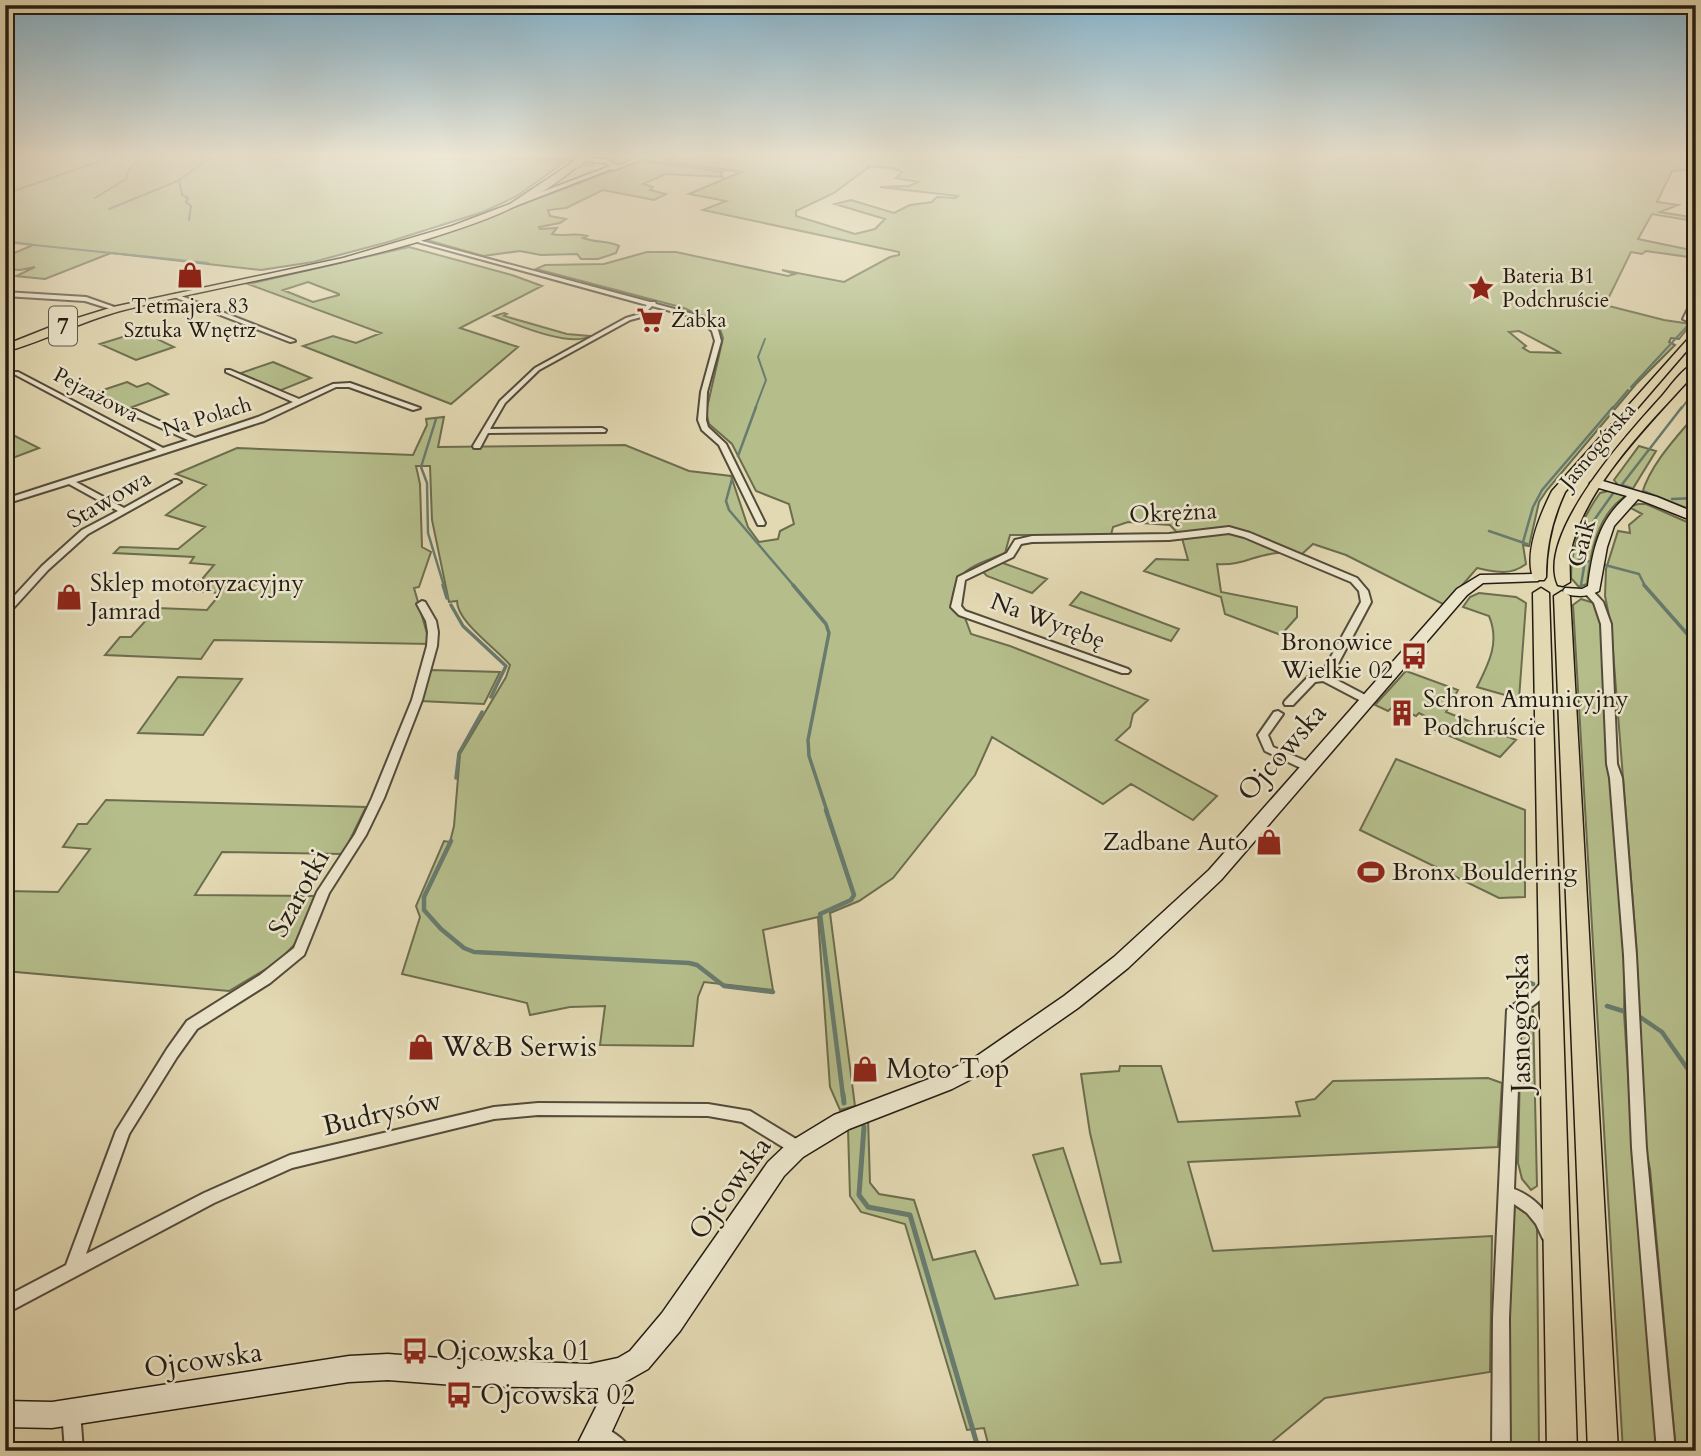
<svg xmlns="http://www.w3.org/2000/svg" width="1701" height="1456" viewBox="0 0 1701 1456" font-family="Cardo,serif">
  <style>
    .green { fill: #b5be8b; stroke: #6c6d4f; stroke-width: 2; fill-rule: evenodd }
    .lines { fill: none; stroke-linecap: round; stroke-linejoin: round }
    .stream-far4 { stroke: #687b6f; stroke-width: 2 }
    .stream-far3 { stroke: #687b6f; stroke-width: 2.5 }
    .stream-far2 { stroke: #687b6f; stroke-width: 3.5 }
    .stream-far1 { stroke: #687b6f; stroke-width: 4.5 }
    .stream { stroke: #687b6f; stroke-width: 5 }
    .street-casing { stroke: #544b3b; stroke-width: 4 }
    .secondary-casing { stroke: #241c13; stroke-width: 3 }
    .primary-casing { stroke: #241c13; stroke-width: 3 }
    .street { fill: #ece6cd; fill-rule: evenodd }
    .secondary { fill: #ece6cd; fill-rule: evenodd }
    .primary { fill: #e2d8b2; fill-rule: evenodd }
    .primary-bridge-casing { stroke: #241c13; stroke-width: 10; stroke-linecap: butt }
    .primary-bridge { stroke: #e2d8b2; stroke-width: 8 }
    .labels { text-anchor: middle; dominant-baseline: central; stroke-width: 5; stroke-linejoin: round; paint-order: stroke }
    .far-poi-label { font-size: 21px; fill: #241c13; stroke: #ece6cd; text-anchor: start }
    .far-street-label { font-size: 21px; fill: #241c13; stroke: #ece6cd }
    .shield { fill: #ece6cd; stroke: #60594b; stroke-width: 2 }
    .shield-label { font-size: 23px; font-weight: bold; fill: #241c13 }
    .street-label { font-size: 24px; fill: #241c13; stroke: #ece6cd }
    .poi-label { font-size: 24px; fill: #241c13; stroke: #ece6cd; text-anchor: start }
    .near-street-label { font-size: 28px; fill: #241c13; stroke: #ece6cd }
    .near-poi-label { font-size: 28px; fill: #241c13; stroke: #ece6cd; text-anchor: start }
  </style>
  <rect width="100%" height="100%" fill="#e2d8b2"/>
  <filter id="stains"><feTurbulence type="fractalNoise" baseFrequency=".00286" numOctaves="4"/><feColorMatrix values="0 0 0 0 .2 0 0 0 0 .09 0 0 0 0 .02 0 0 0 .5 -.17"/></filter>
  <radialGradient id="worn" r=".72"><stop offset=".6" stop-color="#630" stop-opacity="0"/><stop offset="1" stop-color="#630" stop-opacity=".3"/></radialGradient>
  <path class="green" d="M5 157H529L566 161 517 196 483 212 388 242 313 262 261 270 111 253 45 279 16 276 35 267 20 270 5 269V257L33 245 5 241Z
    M712 157H1678L1696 162V169L1672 171 1657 202 1678 205 1660 212 1690 217 1687 220 1652 214 1638 239 1696 251V258L1646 251 1642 254 1631 252 1605 305 1664 320 1691 324 1679 339 1671 338 1669 342 1675 345 1636 384 1547 490 1539 502 1529 546 1523 545 1526 564C1510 576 1496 572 1477 568L1445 605 1346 555 1313 544 1302 554C1295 554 1287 552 1279 553 1254 554 1244 566 1217 564L1221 592 1297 607V617L1281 635 1225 614 1221 597 1144 571 1156 559 1188 560 1182 538 1170 525 1128 522 1113 527 1111 535H1010L1005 553C972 567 952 569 952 609L965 618 971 634 1010 646 1148 700 1133 714 1130 727 1116 740 1217 796 1193 820 1131 784 1103 804 992 737 975 775 893 878 859 901 830 913 855 1106 840 1110 830 1087 818 917 763 930 773 990 704 982 698 997 693 1046 600 1045 605 1006 570 1007 530 1015 527 1003 402 974 420 917 416 906 444 841 450 842 454 826 460 754 506 677 510 665C496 648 457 622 457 601L449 602 432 520 430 466H416L420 484 422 547 431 552 419 587 414 588 430 644 214 640 201 659 105 655 120 637H131L157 608 207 610 221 593 192 591 214 565 190 563 194 557 114 553 120 547 178 549 205 527 166 515 206 485 176 474 237 448 413 455 427 425 426 419 444 417 438 447 625 445 689 471 731 476 748 527 759 542 778 539 780 531 794 524 789 504 756 491 732 444 709 424 706 412 723 338 720 329 709 320 684 308 536 269 545 265 604 264 647 252H676L788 276 795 274 782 270 844 282 890 257 899 255V252L703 210 726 201 689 194 741 172 665 161 669 158ZM866 166 892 168 902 172 896 178 918 182 909 186 880 187 958 196 956 198 937 197 932 202 910 205 894 213 851 200 835 204 885 219 875 229 855 234 796 216V211L834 193 869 167ZM1519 331 1559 352 1560 353 1530 352 1523 348 1526 346 1509 332Z
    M641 160 723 172 720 175 724 177 666 174 643 184 653 187 650 190 666 194 654 200 603 190 566 208 548 210 550 216 566 219 560 223 539 227 540 229 557 228 552 234C564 237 575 232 587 236L583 238C596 243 607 240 619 246L616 253 598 259H581L577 254 541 255 520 251 483 256 427 240Z
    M409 247 512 275 542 286 460 328 518 347 451 404 303 346 333 336 356 343 381 333 248 284ZM308 282 339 294V295L313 302 283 290Z
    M504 313 507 314 504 316 567 334 590 336C570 348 515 324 494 316Z
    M145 330 163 337 157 339 174 347 136 360 100 344Z
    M273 362 311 378 279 391 238 374Z
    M127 382 137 387 148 383 168 394 127 409 94 393Z
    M1696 414V515L1642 493C1652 462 1676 438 1696 414Z
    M5 431 39 448 10 459 5 457Z
    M1639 446 1656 451 1632 490 1618 485 1614 480Z
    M1612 490 1624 493V497C1597 516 1590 554 1587 584L1579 587 1571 578C1571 547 1582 518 1600 493Z
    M1638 504H1646L1696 526V1451H1676L1650 1169 1646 1152 1636 942 1611 626 1605 596 1606 569 1618 531 1630 533 1629 525 1642 514 1629 507Z
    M1000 562 1047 579 1032 593 987 576 983 572Z
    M1081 592 1179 629 1171 641 1070 605Z
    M1479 593 1516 597 1526 603 1519 699 1477 687C1489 663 1500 642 1489 616L1463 607 1470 597Z
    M1581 599 1594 603 1601 622 1625 953 1624 1013 1629 1088 1660 1451H1623L1573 605Z
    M431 670 500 672 484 704 420 701Z
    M1406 671 1458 690 1446 712 1516 740 1500 757 1426 726 1431 719 1419 713 1416 716 1394 706 1388 711 1375 705Z
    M178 677 242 679 203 735 138 733Z
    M1396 759 1525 810V897L1499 898 1360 830Z
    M106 800 366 807 343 854 222 852 195 895 316 896 295 944 278 962 229 991 5 971V891L58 892 90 849 63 847 78 824H87Z
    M1533 1010 1537 1186 1531 1190 1522 1179 1518 1163 1521 1018 1525 1012Z
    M1120 1066H1161L1178 1122 1300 1116 1296 1102 1315 1099 1333 1081 1488 1078 1502 1083 1498 1147 1188 1162 1213 1251 1492 1236 1490 1372 1325 1398 1261 1451H990L984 1428 967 1430 905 1224 861 1212 850 1196 848 1129 868 1117 870 1183 879 1194 914 1200 933 1260 975 1251 995 1299 1078 1285 1033 1155 1063 1148 1101 1264 1121 1262 1090 1133 1081 1074 1119 1071Z
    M1514 1204 1530 1210 1537 1229 1539 1451H1510L1508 1350Z"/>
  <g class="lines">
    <path class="stream-far4" d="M407 157 496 161 529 159 562 163
      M586 165H594
      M5 194 112 157
      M95 198 126 179 128 171 140 157
      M109 209 180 180
      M189 220 191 206 186 202 188 198 182 195 179 180 212 157
      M5 242 208 263
      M1631 387 1690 323
      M755 409 766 380 758 357 765 339
      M1612 409 1628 390
      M1681 409 1696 389"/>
    <path class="stream-far3" d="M436 419 421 467 427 483 428 533 444 586
      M738 456 756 407
      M732 479 726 501 729 510 794 586
      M1622 485 1631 488
      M1620 487 1682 407
      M1643 491 1696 512
      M1672 499 1696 498
      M1489 531 1527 544
      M1523 542 1533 507 1542 490 1613 407
      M1579 559 1591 562
      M1582 560 1592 523 1614 492
      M1605 565 1639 574 1645 586
      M1581 585 1585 561"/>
    <path class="stream-far2" d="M443 585 447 598
      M793 585 826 624 829 633 808 740 809 756 827 811
      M1644 585 1696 644
      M451 605 463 626 506 666 491 697
      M456 778 459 753 482 712"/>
    <path class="stream-far1" d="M826 810 854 895 851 900 820 914 843 1096
      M451 841 424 897V910L441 929 464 948 474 952 689 963 697 965 724 986 773 992
      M1523 981 1533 984
      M1607 1006 1623 1011
      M1640 1017 1662 1032 1696 1081"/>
    <path class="stream" d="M843 1094 844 1103
      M864 1127 859 1195 868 1207 910 1215 979 1451"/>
    <g class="street-casing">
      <path id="street" d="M640 157H647L614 170 610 169Z
        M414 239 650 302H655L656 304 704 317 718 330 721 341 707 392 706 420 708 427 726 444 765 523 764 525H758L757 523 719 445 702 430 698 420 701 392 715 341 712 331 700 319 652 306 647 311 645 316 630 320 539 370 505 403 490 429 602 428 606 430 605 432 488 433 480 448H474L473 446 500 401 535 368 626 318 640 314 642 309 647 305 414 241Z
        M5 292 86 297 120 309 117 311 85 301 5 296Z
        M176 294 294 340 295 341 290 342 174 297 173 296Z
        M1696 297V305L1689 318 1696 321V325L1683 319 1693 299Z
        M226 370H230L299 399 333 384 350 383 420 408 413 410 349 387H336L264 421 76 482 124 508 174 480H177L181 482 88 534 48 570 8 614 5 615V606L42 566 82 530 118 511 69 484 5 504V499L157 450 14 374V372H18L163 448 188 440 130 414V410H136L195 438 258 417 293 402 226 372Z
        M1229 527 1250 533 1357 578 1368 591 1371 602 1331 677 1371 698 1372 700 1371 702H1363L1323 681 1315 682 1293 705H1285L1284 703 1285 701 1308 677 1321 675 1361 602 1359 591 1351 582 1244 537 1229 533 1169 540 1032 542 1021 544 1013 557 965 580 961 606 965 611 1128 669 1130 671 1128 673H1122L959 615 951 607 958 577 1007 553 1015 540 1032 536 1169 534Z
        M1589 589 1592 590 1603 602 1611 624 1617 764 1622 778 1636 955 1646 1148 1675 1451H1657L1632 1148 1624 955 1610 778 1607 764 1601 624 1594 603 1584 592Z
        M422 601 425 602 436 621 438 632 437 646 422 700 384 798 366 835 329 893 304 955 270 983 197 1029 177 1057 129 1134 86 1254 204 1193 290 1155 494 1107 538 1103 708 1104 750 1111 801 1142 803 1147 801 1152 796 1154 791 1152 742 1122 708 1116 538 1115 494 1119 292 1168 214 1203 5 1314V1297L66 1265 116 1131 167 1049 187 1021 260 975 294 948 317 892 355 834 372 798 412 700 427 646 428 632 426 621 417 604Z
        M1278 711 1283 714 1268 735 1273 747 1313 764 1314 767 1313 770H1305L1265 751 1258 735 1274 712Z
        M1547 979 1552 980 1554 984C1545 998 1535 1005 1521 1013L1514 1189C1537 1198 1547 1212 1557 1234L1555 1239 1549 1242 1543 1239 1536 1224 1527 1213 1514 1204 1509 1318 1510 1451H1492L1493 1318 1507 1010C1514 1002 1526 999 1533 992 1539 986 1540 982 1547 979Z
        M71 1402 77 1405 80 1411 83 1451H65L62 1411 65 1405Z
        M599 1425C610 1430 626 1439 631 1451 614 1451 598 1453 590 1434L593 1428Z"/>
    </g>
    <g class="secondary-casing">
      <path id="secondary" d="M542 157 606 159 619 166 510 208V204L610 166 605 163Z
        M1680 157 1696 159V163L1681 158Z
        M1596 479 1657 497 1696 513V522L1638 499 1614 526 1607 547 1599 591C1587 597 1579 597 1565 594L1563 591 1565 588 1582 589 1588 586C1593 550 1598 521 1627 496L1592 486 1590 483Z
        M1533 574 1540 578 1538 581 1483 583 1467 595 1221 880 1128 968 1078 1008 989 1070 952 1089 849 1129 803 1157 784 1176 680 1331 648 1369 625 1382 624 1405 603 1451H574L598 1403V1388L467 1386 388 1380 349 1382 52 1428 5 1427V1401L52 1402 349 1356 388 1354 467 1360 590 1364 618 1358 630 1351 662 1313 768 1162 788 1143 834 1115 937 1076 974 1058 1064 996 1114 957 1209 870 1457 589 1480 575Z"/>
    </g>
    <g class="primary-casing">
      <path id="primary" d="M573 162 580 164C533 206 473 225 414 243 317 271 218 286 120 311 80 322 44 341 5 352V345L58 324 113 307 343 258 452 226 510 204Z
        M1696 330V340L1565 492C1552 520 1546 547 1546 577L1544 580H1534C1523 554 1540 515 1552 491Z
        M1696 362V372C1652 421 1582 488 1570 555 1569 563 1570 573 1570 582L1563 586 1558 585C1535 535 1630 431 1662 396 1671 385 1683 368 1696 362Z
        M1541 588 1549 593 1577 1451H1547L1533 593Z
        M1562 591 1570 596 1618 1451H1588L1554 596Z"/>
    </g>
    <use href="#street" class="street"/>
    <use href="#secondary" class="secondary"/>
    <use href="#primary" class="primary"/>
    <g class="primary-bridge-casing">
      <path id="primary-bridge" d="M576 164 585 157"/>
    </g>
    <use href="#primary-bridge" class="primary-bridge"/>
  </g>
  <linearGradient id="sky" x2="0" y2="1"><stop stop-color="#87b6d0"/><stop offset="0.43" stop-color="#f2eddc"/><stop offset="1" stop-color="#f2eddc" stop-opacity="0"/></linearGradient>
  <rect width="1701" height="361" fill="url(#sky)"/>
  <defs>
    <g id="shop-bare" transform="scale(2.1)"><path d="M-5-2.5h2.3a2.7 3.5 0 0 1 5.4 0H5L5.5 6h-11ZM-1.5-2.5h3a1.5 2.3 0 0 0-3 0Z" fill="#8f2418" stroke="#ece6cd" stroke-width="2.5" paint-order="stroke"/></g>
    <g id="sight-bare" transform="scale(2.1)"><path d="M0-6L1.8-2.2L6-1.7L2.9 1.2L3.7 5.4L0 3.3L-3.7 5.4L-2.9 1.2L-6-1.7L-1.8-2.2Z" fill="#8f2418" stroke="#ece6cd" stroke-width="2.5" paint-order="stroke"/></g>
    <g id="supermarket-bare" transform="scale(2.1)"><path d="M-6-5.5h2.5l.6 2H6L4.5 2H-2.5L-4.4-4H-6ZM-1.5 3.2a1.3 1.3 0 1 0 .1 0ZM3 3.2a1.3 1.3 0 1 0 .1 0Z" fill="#8f2418" stroke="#ece6cd" stroke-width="2.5" paint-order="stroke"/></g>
    <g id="bus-bare" transform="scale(2.1)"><path d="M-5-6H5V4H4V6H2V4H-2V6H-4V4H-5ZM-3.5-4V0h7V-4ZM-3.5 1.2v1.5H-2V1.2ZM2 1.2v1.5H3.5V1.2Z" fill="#8f2418" stroke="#ece6cd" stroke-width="2.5" paint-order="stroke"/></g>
    <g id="building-bare" transform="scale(2.1)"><path d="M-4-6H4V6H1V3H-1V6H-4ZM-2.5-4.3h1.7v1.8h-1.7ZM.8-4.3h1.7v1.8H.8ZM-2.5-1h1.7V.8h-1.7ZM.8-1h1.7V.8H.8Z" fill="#8f2418" stroke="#ece6cd" stroke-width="2.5" paint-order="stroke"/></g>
    <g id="stadium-bare" transform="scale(2.1)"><path d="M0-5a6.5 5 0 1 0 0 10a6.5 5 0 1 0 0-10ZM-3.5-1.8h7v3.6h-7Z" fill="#8f2418" stroke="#ece6cd" stroke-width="2.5" paint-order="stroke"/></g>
  </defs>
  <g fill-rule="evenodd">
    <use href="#shop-bare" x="190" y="275"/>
    <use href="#sight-bare" x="1481" y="288"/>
    <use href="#supermarket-bare" x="650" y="320"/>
    <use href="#shop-bare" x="69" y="597"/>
    <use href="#bus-bare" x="1414" y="656"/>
    <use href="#building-bare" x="1402" y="713"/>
    <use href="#shop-bare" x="1269" y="842"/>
    <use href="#stadium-bare" x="1371" y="872"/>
    <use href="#shop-bare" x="421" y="1047"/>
    <use href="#shop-bare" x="865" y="1069"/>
    <use href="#bus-bare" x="415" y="1351"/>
    <use href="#bus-bare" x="459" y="1395"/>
  </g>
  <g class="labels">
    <g class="far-poi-label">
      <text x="1502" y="276">Bateria B1<tspan x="1502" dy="24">Podchruście</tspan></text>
      <text x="190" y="306" text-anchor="middle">Tetmajera 83<tspan x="190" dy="24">Sztuka Wnętrz</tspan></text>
      <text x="671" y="320">Żabka</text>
    </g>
    <g class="far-street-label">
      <text transform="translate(96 395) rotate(28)">Pejzażowa</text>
      <text transform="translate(207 417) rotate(-17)">Na Polach</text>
      <text transform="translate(1598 446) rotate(-50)">Jasnogórska</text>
    </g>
    <rect class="shield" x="49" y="306.5" width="28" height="39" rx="5"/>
    <g class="shield-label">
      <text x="63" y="326">7</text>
    </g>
    <g class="street-label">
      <text transform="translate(109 499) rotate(-30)">Stawowa</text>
      <text transform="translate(1173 513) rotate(-3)">Okrężna</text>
      <text transform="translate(1582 543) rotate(-75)">Gaik</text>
      <text transform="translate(1048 621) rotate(20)">Na Wyrębę</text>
    </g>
    <g class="poi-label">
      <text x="90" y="583">Sklep motoryzacyjny<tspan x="90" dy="28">Jamrad</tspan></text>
      <text x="1393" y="642" text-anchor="end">Bronowice<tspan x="1393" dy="28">Wielkie 02</tspan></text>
      <text x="1423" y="699">Schron Amunicyjny<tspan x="1423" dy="28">Podchruście</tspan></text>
      <text x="1248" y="842" text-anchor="end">Zadbane Auto</text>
      <text x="1392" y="872">Bronx Bouldering</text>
    </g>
    <g class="near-street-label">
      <text transform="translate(1282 752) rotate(-49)">Ojcowska</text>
      <text transform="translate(299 893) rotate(-61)">Szarotki</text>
      <text transform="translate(1520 1023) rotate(-91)">Jasnogórska</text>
      <text transform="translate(382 1113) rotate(-13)">Budrysów</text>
      <text transform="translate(730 1188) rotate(-54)">Ojcowska</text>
      <text transform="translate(203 1360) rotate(-8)">Ojcowska</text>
    </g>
    <g class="near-poi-label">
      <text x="442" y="1047">W&amp;B Serwis</text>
      <text x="886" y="1069">Moto Top</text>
      <text x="436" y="1351">Ojcowska 01</text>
      <text x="480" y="1395">Ojcowska 02</text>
    </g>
  </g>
  <rect width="1701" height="1456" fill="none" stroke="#e2d8b2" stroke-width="28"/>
  <rect x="7" y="7" width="1687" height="1442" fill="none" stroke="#241c13" stroke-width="3.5"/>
  <rect x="14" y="14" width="1673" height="1428" fill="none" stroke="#241c13" stroke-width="2"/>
  <rect width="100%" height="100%" filter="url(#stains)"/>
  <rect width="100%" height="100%" fill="url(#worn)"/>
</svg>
